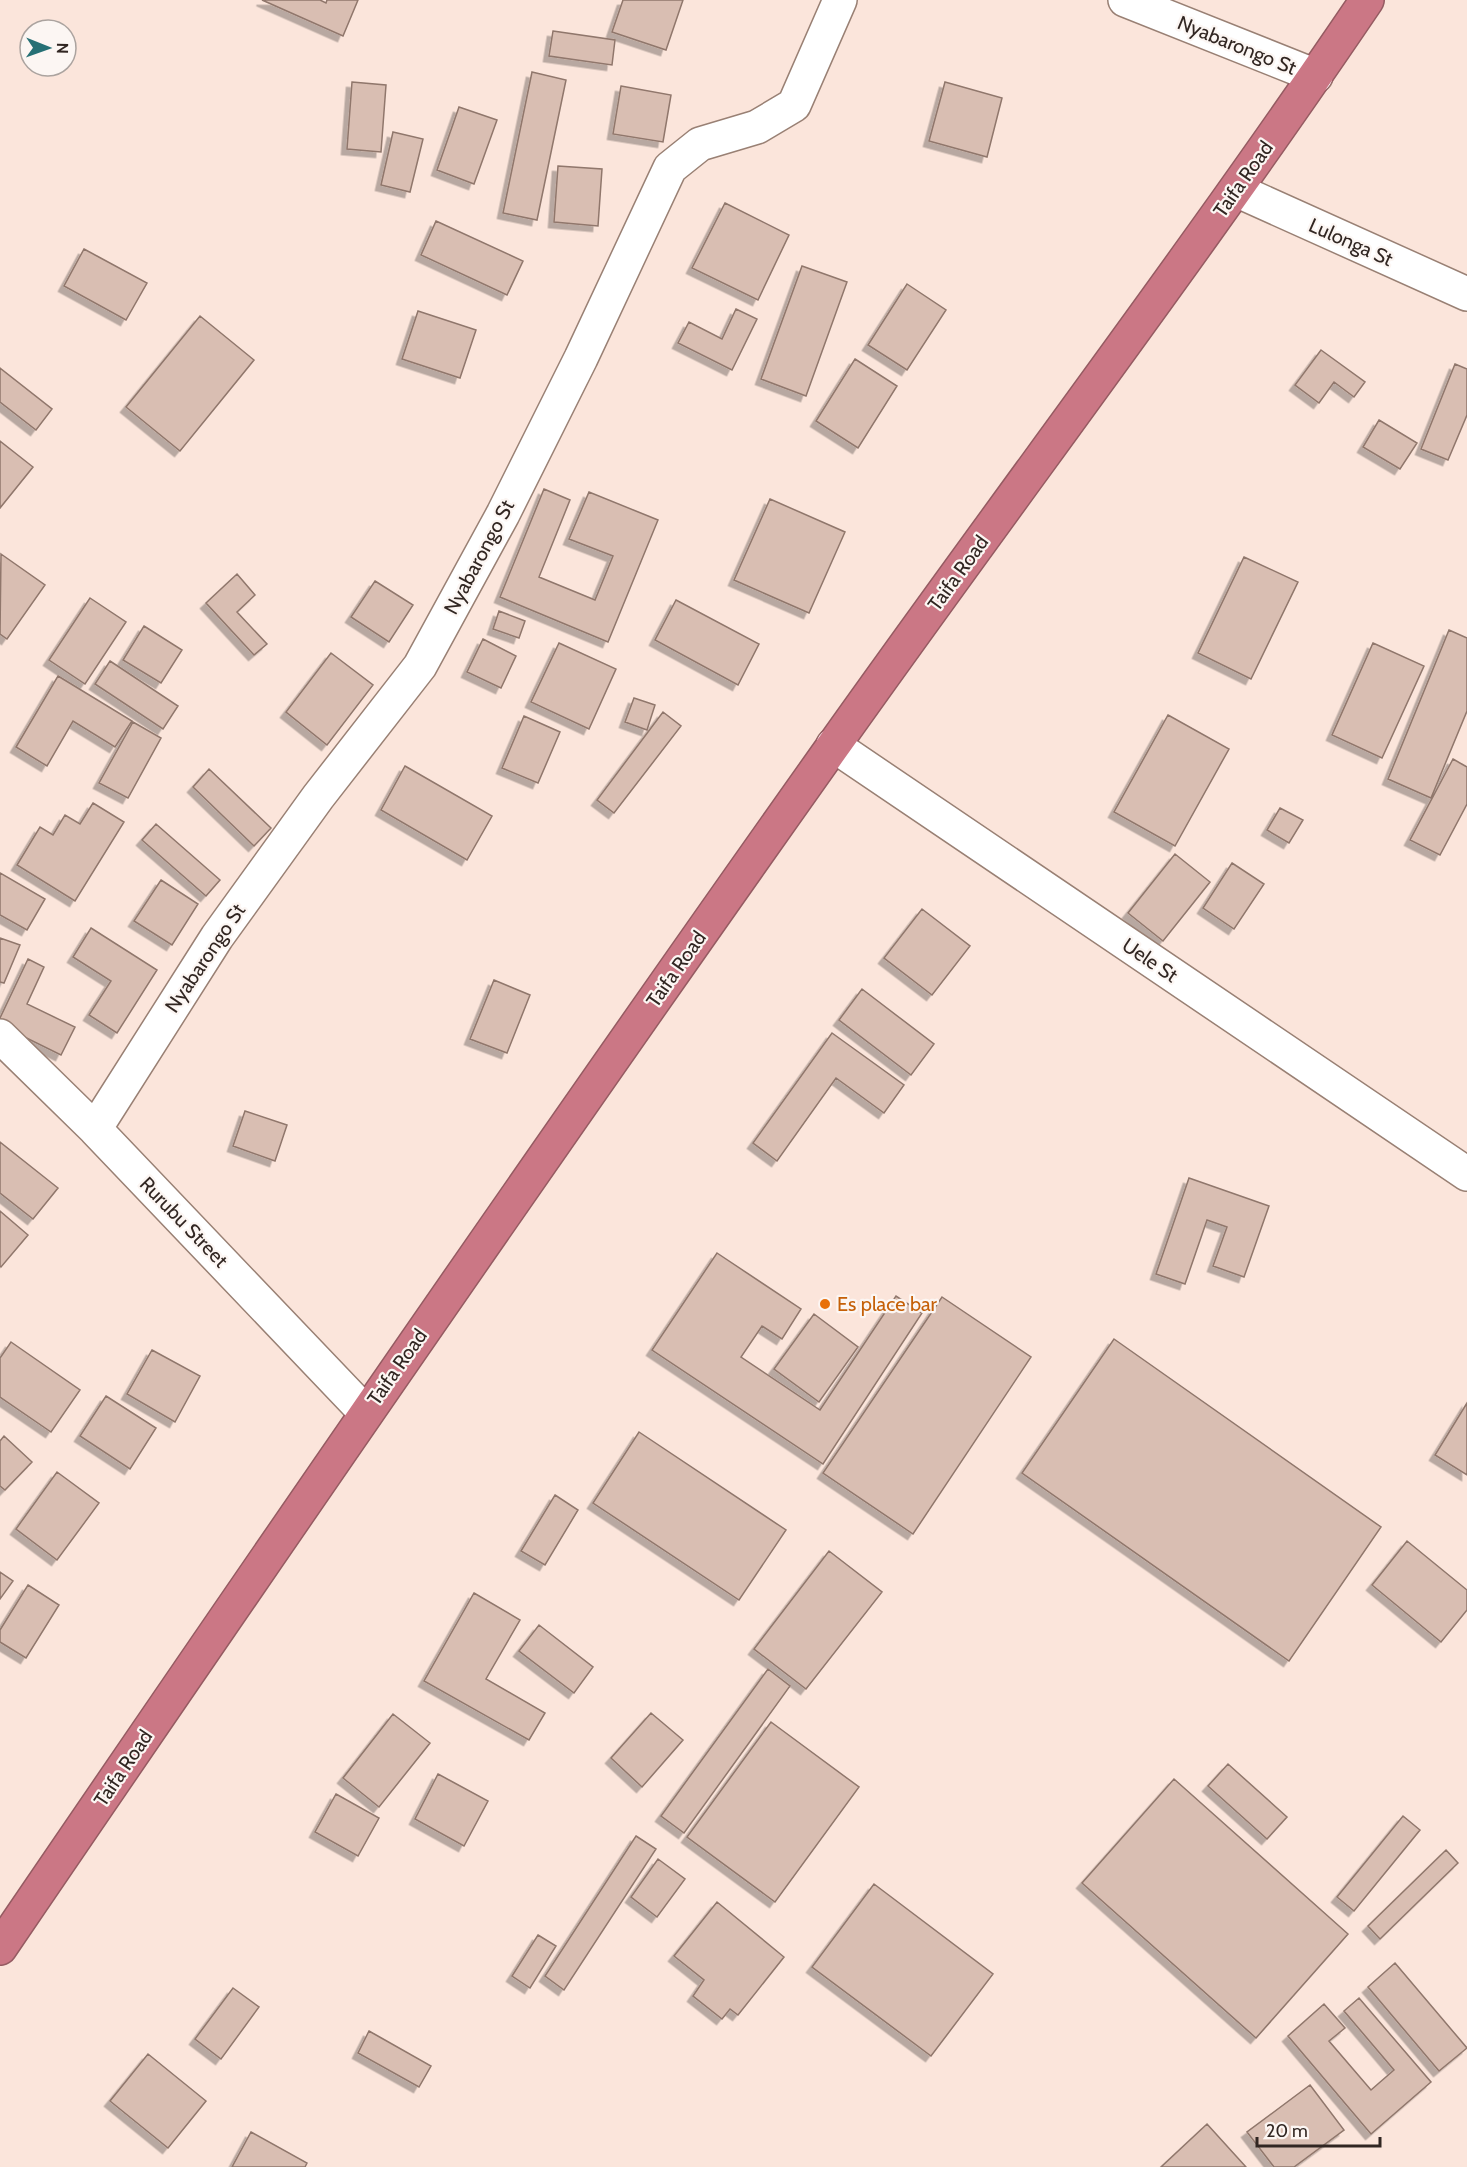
<svg xmlns="http://www.w3.org/2000/svg" width="1467" height="2167" viewBox="0 0 1467 2167" font-family="Cabin,sans-serif">
  <style>
    .building { fill: #d9beb2; stroke: #90776c; stroke-width: 1.5; filter: url(#shadow) }
    .lines { fill: none; stroke-linecap: round; stroke-linejoin: round }
    .minor-casing { stroke: #998074; stroke-width: 36 }
    .highway-casing { stroke: #955b62; stroke-width: 36 }
    .minor { stroke: #fff; stroke-width: 33 }
    .highway { stroke: #cb7785; stroke-width: 33 }
    .food-dot { fill: #e8710a; stroke: #fcf6f3; stroke-width: 2 }
    .labels { text-anchor: middle; dominant-baseline: central; stroke-width: 4.5; stroke-linejoin: round; paint-order: stroke }
    .street-label { font-size: 20px; fill: #312622; stroke: #fcf6f3 }
    .food-label { font-size: 20px; fill: #c56008; stroke: #fcf6f3; text-anchor: start }
  </style>
  <defs>
    <filter id="shadow"><feDropShadow dx="-5.5" dy="5.5" stdDeviation="0" flood-color="#0004"/></filter>
  </defs>
  <rect width="100%" height="100%" fill="#fbe5db"/>
  <path class="building" d="M262 0H320L326 3 327 0H358L343 36Z
    M623 0H683L666 50 612 32Z
    M553 31 615 40 612 65 549 56Z
    M532 72 566 80 537 220 503 213Z
    M352 82 386 85 381 152 347 149Z
    M945 82 1002 98 987 157 929 141Z
    M621 86 671 95 663 142 613 134Z
    M459 107 497 120 474 184 437 170Z
    M393 132 423 139 410 192 381 185Z
    M558 166 602 169 598 226 554 222Z
    M725 203 789 235 758 300 692 268Z
    M436 221 523 261 507 295 421 255Z
    M84 249 147 283 126 320 64 286Z
    M802 266 847 282 806 396 761 379Z
    M907 284 946 310 907 370 868 345Z
    M736 309 757 319 732 370 678 343 689 322 722 339Z
    M418 311 476 330 460 378 402 359Z
    M200 316 254 360 180 451 126 407Z
    M1321 350 1365 382 1354 397 1334 382 1319 403 1295 385Z
    M855 359 897 386 858 448 816 421Z
    M1455 364 1467 369V415L1448 460 1421 449Z
    M0 368 52 409 36 430 0 402Z
    M1379 420 1417 443 1400 469 1363 447Z
    M0 441 33 467 0 508Z
    M544 489 570 500 539 577 595 600 613 556 569 539 589 492 658 520 608 642 500 597Z
    M770 499 845 532 809 613 734 580Z
    M1 554 45 585 7 639 0 634Z
    M1244 557 1298 582 1251 679 1198 653Z
    M237 574 255 595 237 612 267 644 254 655 206 603Z
    M375 581 413 605 389 642 351 617Z
    M90 598 126 622 85 684 49 660Z
    M676 600 759 644 738 685 655 640Z
    M499 611 525 621 519 638 493 629Z
    M144 626 182 650 161 683 123 660Z
    M1449 630 1467 638V711L1431 798 1388 779Z
    M483 639 516 656 501 688 467 672Z
    M559 643 616 669 589 729 531 702Z
    M1373 643 1424 666 1382 758 1332 735Z
    M331 653 373 685 327 745 286 712Z
    M110 661 178 706 163 729 95 684Z
    M58 676 132 721 115 747 73 721 47 766 16 747Z
    M634 698 655 705 647 730 625 722Z
    M663 712 681 726 614 813 597 800Z
    M1168 715 1229 749 1175 846 1114 812Z
    M524 716 560 732 538 783 502 768Z
    M133 722 161 738 128 798 99 783Z
    M1453 759 1467 767V804L1440 855 1410 840Z
    M405 766 492 816 467 860 381 810Z
    M209 769 271 828 254 846 193 787Z
    M93 803 124 822 75 901 17 865 40 827 53 835 65 815 80 824Z
    M1280 808 1303 820 1289 843 1267 830Z
    M156 824 220 880 206 896 142 840Z
    M1175 854 1210 882 1163 941 1128 913Z
    M1232 863 1264 884 1234 929 1203 908Z
    M0 873 45 899 27 930 0 915Z
    M161 880 198 904 172 945 134 921Z
    M922 909 970 946 932 995 884 958Z
    M91 928 157 970 117 1033 89 1015 111 981 73 957Z
    M0 938 20 945 4 983 0 982Z
    M28 959 44 967 27 1004 75 1027 61 1055 0 1025V1018Z
    M494 980 530 995 507 1053 470 1039Z
    M862 989 934 1044 911 1075 839 1020Z
    M832 1033 904 1085 884 1113 836 1078 777 1161 753 1143Z
    M245 1111 287 1125 275 1161 233 1146Z
    M0 1142 58 1188 33 1219 0 1193Z
    M1189 1178 1269 1206 1244 1277 1213 1266 1227 1227 1207 1220 1185 1284 1156 1274Z
    M0 1211 28 1235 1 1267 0 1266Z
    M717 1253 801 1309 782 1339 762 1326 741 1357 820 1410 896 1296 922 1313 823 1464 652 1350Z
    M942 1297 1031 1357 913 1534 823 1473Z
    M814 1314 858 1347 819 1402 774 1369Z
    M1114 1339 1381 1527 1289 1661 1022 1473Z
    M11 1342 80 1390 51 1432 0 1397V1358Z
    M152 1350 200 1376 175 1422 127 1394Z
    M106 1396 156 1428 130 1469 80 1436Z
    M1467 1403V1475L1435 1455Z
    M639 1432 786 1530 739 1600 593 1503Z
    M4 1436 32 1462 5 1490 0 1486V1441Z
    M57 1472 99 1503 57 1560 16 1529Z
    M555 1495 578 1510 545 1565 521 1551Z
    M1407 1541 1467 1590V1610L1441 1642 1372 1585Z
    M829 1551 882 1592 806 1689 754 1649Z
    M0 1572 13 1581 0 1599Z
    M28 1585 59 1605 26 1658 0 1642V1630Z
    M474 1593 520 1620 486 1679 545 1713 529 1740 424 1681Z
    M539 1625 593 1667 574 1693 519 1651Z
    M768 1669 790 1686 684 1833 661 1816Z
    M651 1713 683 1740 642 1787 611 1758Z
    M393 1714 430 1743 379 1807 343 1778Z
    M771 1722 859 1787 775 1902 687 1837Z
    M1228 1764 1287 1817 1267 1839 1208 1786Z
    M438 1774 488 1801 464 1846 415 1819Z
    M1174 1779 1348 1934 1256 2038 1082 1883Z
    M336 1794 379 1818 358 1856 315 1832Z
    M1403 1816 1420 1830 1354 1911 1337 1897Z
    M636 1836 656 1849 564 1990 545 1976Z
    M1446 1850 1458 1863 1380 1939 1368 1926Z
    M658 1859 685 1879 657 1917 631 1897Z
    M874 1884 993 1974 931 2056 812 1967Z
    M717 1902 784 1957 738 2015 730 2009 722 2019 693 1996 704 1980 674 1956Z
    M538 1935 556 1946 530 1988 512 1976Z
    M1395 1963 1467 2048 1439 2071 1368 1987Z
    M233 1988 259 2007 221 2059 195 2039Z
    M1359 1998 1431 2082 1371 2134 1288 2036 1324 2004 1345 2028 1329 2041 1371 2090 1394 2070 1344 2011Z
    M369 2031 431 2066 419 2087 358 2053Z
    M148 2054 206 2101 168 2148 110 2101Z
    M1310 2085 1344 2130 1294 2167H1274L1247 2132Z
    M1207 2124 1246 2167H1161Z
    M251 2132 307 2163 305 2167H232Z"/>
  <g class="lines">
    <g class="minor-casing">
      <path id="minor" d="M1125 0 1316 76
        M1236 190 1467 294
        M833 745 1467 1174
        M0 1036 95 1129 365 1412
        M95 1129 217 937 318 797 420 666 503 514 581 358 670 168 700 144 757 127 794 105 840 0"/>
    </g>
    <g class="highway-casing">
      <path id="highway" d="M0 1948C274 1546 550 1145 831 749 1009 498 1195 254 1367 0"/>
    </g>
    <use href="#minor" class="minor"/>
    <use href="#highway" class="highway"/>
  </g>
  <circle class="food-dot" cx="825" cy="1304" r="6"/>
  <g class="labels">
    <g class="street-label">
      <text transform="translate(1237 45) rotate(22)">Nyabarongo St</text>
      <text transform="translate(1243 179) rotate(-55)">Taifa Road</text>
      <text transform="translate(1351 242) rotate(24)">Lulonga St</text>
      <text transform="translate(479 557) rotate(-62)">Nyabarongo St</text>
      <text transform="translate(958 573) rotate(-54)">Taifa Road</text>
      <text transform="translate(205 958) rotate(-56)">Nyabarongo St</text>
      <text transform="translate(1150 960) rotate(34)">Uele St</text>
      <text transform="translate(676 969) rotate(-55)">Taifa Road</text>
      <text transform="translate(184 1222) rotate(46)">Rurubu Street</text>
      <text transform="translate(397 1367) rotate(-55)">Taifa Road</text>
      <text transform="translate(123 1768) rotate(-56)">Taifa Road</text>
    </g>
    <g class="food-label">
      <text x="837" y="1304">Es place bar</text>
    </g>
  </g>
  <g transform="translate(48 48) rotate(91)"><circle r="28" fill="#fcf6f3" stroke="#aba39f" stroke-width="1.5"/>
  <path d="M0-4.5L10 22L0 15L-10 22Z" fill="#267075"/>
  <text y="-9" font-size="16" font-weight="bold" text-anchor="middle" fill="#312622">N</text>
  </g>
  <path d="M1257 2137v9h123v-9" fill="none" stroke="#312622" stroke-width="3"/>
  <text x="1266" y="2137" font-size="18" fill="#312622" stroke="#fcf6f3" stroke-width="4.5" paint-order="stroke">20 m</text>
</svg>
